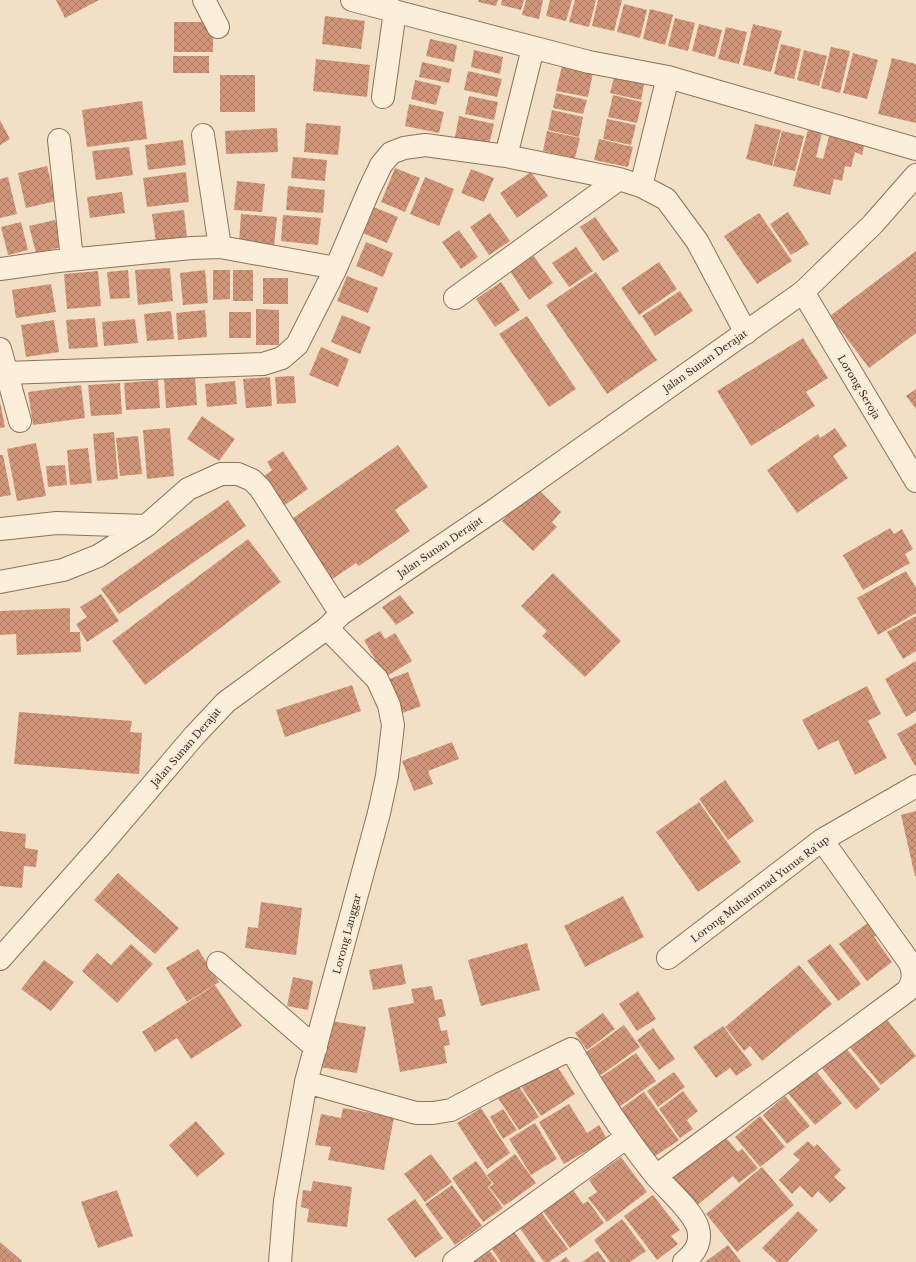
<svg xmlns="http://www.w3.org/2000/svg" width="916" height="1262" viewBox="0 0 916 1262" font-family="'Libre Baskerville',serif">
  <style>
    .building { fill: url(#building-cross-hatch) }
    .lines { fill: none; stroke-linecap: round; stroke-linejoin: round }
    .minor-casing { stroke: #8e715a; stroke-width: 24 }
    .tertiary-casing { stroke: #8e715a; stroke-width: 24 }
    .minor { stroke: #fbeedb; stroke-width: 22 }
    .tertiary { stroke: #fbeedb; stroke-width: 22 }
    .labels { text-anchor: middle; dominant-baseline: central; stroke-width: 3; stroke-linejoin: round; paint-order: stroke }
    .street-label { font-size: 10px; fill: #3d2b1f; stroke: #f8ebd7 }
  </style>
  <defs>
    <pattern id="building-cross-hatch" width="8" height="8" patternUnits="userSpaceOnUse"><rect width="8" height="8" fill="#d1967a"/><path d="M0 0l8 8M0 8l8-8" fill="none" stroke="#ab7b63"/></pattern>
  </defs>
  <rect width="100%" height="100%" fill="#f1e0c6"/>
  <path class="building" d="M56 0H99L65 18Z
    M479 0H498L496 6 478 2Z
    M502 0H524L521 10 501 5Z
    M526 0H543L539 19 522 15Z
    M550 0H572L566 21 546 16Z
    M575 0H596L589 27 569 22Z
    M598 0H622L614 31 592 26Z
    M624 4 647 10 640 38 617 32Z
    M650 9 673 15 665 45 643 39Z
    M325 16 365 21 361 49 322 44Z
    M675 18 695 23 688 51 668 46Z
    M174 22H213V52H174Z
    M699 24 722 30 715 57 692 51Z
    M753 24 782 31 771 72 743 65Z
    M726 27 747 32 739 64 718 59Z
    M430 39 457 45 454 62 426 56Z
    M781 44 801 49 794 79 774 74Z
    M831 47 850 51 840 93 821 88Z
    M474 50 503 57 500 74 471 67Z
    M804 50 827 56 819 86 797 80Z
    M853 53 878 60 867 99 843 93Z
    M173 56H209V73H173Z
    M892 58 916 64V123L878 114Z
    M316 59 370 65 367 97 313 91Z
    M422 62 452 69 449 83 419 77Z
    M562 66 593 73 588 97 556 91Z
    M468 71 502 79 497 97 464 90Z
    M615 73 645 80 641 100 610 93Z
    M220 75H255V112H220Z
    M415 80 441 86 436 105 411 99Z
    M556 93 587 100 583 114 553 108Z
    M613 95 642 102 637 123 608 117Z
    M469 96 498 102 494 120 465 114Z
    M142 101 147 139 87 147 82 110Z
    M409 104 444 112 439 133 405 126Z
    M552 110 583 117 579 137 548 130Z
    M459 116 494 124 489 145 455 137Z
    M607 119 636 125 631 145 603 139Z
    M0 120 10 139 0 145Z
    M306 123 341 126 338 155 304 152Z
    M755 124 781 130 772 166 746 159Z
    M809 126 823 129 816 157 823 159 831 129 866 138 862 155 855 152 851 167 845 166 842 181 834 179 830 195 793 186Z
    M277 128 278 152 226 154 225 131Z
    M547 131 580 138 575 158 543 151Z
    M782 131 804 136 795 171 773 166Z
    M599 139 633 147 628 167 594 160Z
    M183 140 186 165 148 170 145 145Z
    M129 147 133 175 96 180 92 151Z
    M293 157 327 160 325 181 291 178Z
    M47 166 56 201 26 208 18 173Z
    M395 168 420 178 405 212 381 202Z
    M471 169 494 178 484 202 461 193Z
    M186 172 189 202 147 207 143 178Z
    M531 172 548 196 517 218 500 193Z
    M8 177 17 214 0 218V179Z
    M425 177 454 189 439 226 410 214Z
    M237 181 265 184 262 212 234 210Z
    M288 186 325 190 323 213 286 210Z
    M122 192 125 213 90 218 87 197Z
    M371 206 398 217 387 243 360 232Z
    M184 210 187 238 156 242 152 214Z
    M788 212 809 244 791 255 770 224Z
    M490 213 510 241 489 255 470 227Z
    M759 213 792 261 757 284 724 236Z
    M241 214 277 217 274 246 239 243Z
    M283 215 321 218 318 245 281 241Z
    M595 217 619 251 603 261 580 227Z
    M55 220 62 247 36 253 29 226Z
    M21 222 28 250 8 255 1 227Z
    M459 230 478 257 461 269 442 242Z
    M366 242 393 253 383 277 356 266Z
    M576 247 593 271 569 287 552 263Z
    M916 251V333L869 368 830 316Z
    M533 255 553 283 529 300 510 271Z
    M659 262 677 289 639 315 621 288Z
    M170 268 173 301 138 305 135 270Z
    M128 270 130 298 110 299 107 272Z
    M205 270 208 303 183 305 180 273Z
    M213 270H230V299L213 300Z
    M233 270H253V301H233Z
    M98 271 101 306 67 309 64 274Z
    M596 272 657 360 607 394 546 305Z
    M347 276 378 288 368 313 337 301Z
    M263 278H288V304H263Z
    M501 282 520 310 495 327 476 299Z
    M51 284 56 312 16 318 12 290Z
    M680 291 693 311 655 336 642 316Z
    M256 309 279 310V345H256Z
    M205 310 207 337 178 340 176 313Z
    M171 311 174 339 147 341 144 314Z
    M229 312H251V338H229Z
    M342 315 371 327 360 354 331 342Z
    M527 316 576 389 549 407 499 334Z
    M95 318 98 347 69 349 66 320Z
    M135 319 138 343 104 346 102 322Z
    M54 320 59 352 26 357 21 325Z
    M803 338 828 378 806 392 815 406 751 446 717 391Z
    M321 347 349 359 338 387 309 375Z
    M294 376 296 403 277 404 275 377Z
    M195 377 197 405 166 408 164 379Z
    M270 377 272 406 246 408 243 379Z
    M158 380 160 408 126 410 124 383Z
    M235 381 237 404 207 407 205 384Z
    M120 383 122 414 91 416 88 385Z
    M81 385 85 418 33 425 28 392Z
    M916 389V409L906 396Z
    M0 402 5 427 0 428Z
    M202 416 235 439 219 461 187 439Z
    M170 428 174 476 147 479 143 430Z
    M835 428 847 446 833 456 848 478 797 513 767 470 818 434 820 438Z
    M114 432 118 479 97 481 93 434Z
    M138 436 142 474 120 476 116 438Z
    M36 443 46 496 17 501 7 449Z
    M398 445 428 487 395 510 410 531 359 566 356 563 328 582 286 523Z
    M88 448 92 483 70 485 67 450Z
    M283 451 308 489 279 509 259 480 272 470 267 462Z
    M0 455H3L11 495 0 497Z
    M65 465 67 485 48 487 46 466Z
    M536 487 561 512 552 522 557 527 533 551 502 521Z
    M228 500 246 526 119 614 101 589Z
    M890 528 894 534 902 529 913 549 905 554 910 563 863 590 843 555Z
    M248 539 281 582 145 685 112 641Z
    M906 571 916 588V613L878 635 857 598Z
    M553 573 621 641 585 677 542 636 547 631 521 606Z
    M101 594 119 621 87 642 76 624 87 617 80 607Z
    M400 595 414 613 396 625 382 607Z
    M70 608V632H80L81 652 17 655 16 634 0 635V611Z
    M916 616V651L903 659 887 632Z
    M380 631 385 639 395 633 412 661 385 677 364 640Z
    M916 661V711L906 717 885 679Z
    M408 672 421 706 400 714 387 680Z
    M352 685 361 711 285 737 276 710Z
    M867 686 881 714 868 721 887 758 855 775 838 740 818 750 802 720Z
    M19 712 132 721 130 732 142 733 139 774 14 764Z
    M916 723V765L915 766 897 734Z
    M452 742 459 759 428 771 433 784 414 791 402 761Z
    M725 780 754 821 728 840 699 799Z
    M699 802 741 862 698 892 656 832Z
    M916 811V876H915L901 815Z
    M0 831 26 834 25 848 38 850 36 867 24 866 22 888 0 886Z
    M118 873 179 928 155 954 94 900Z
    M623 896 644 937 585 967 564 926Z
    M261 902 302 908 296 955 245 948 248 927 258 928Z
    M869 922 878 934 874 937 892 962 867 981 839 944Z
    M527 943 540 990 481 1006 468 960Z
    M131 944 153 964 117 1003 82 971 97 953 111 965Z
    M830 944 861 984 838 1001 807 961Z
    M198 949 219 982 187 1002 166 968Z
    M44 960 74 982 51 1011 21 989Z
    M402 964 406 984 373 990 369 970Z
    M799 965 832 1004 762 1061 750 1046 744 1051 725 1027Z
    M293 977 313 981 308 1010 287 1006Z
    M215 985 242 1026 191 1059 177 1038 155 1052 142 1032Z
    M432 986 435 1000 442 999 446 1016 438 1018 441 1031 447 1030 450 1045 444 1046 447 1063 400 1072 388 1008 414 1003 411 989Z
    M638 991 656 1019 637 1031 619 1004Z
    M603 1013 615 1029 587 1050 575 1033Z
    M884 1016 916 1056 881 1085 848 1045Z
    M327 1020 366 1027 357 1073 319 1067Z
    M624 1025 640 1047 601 1075 585 1053Z
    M723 1026 752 1065 736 1076 730 1068 716 1078 693 1047Z
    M653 1028 675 1059 659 1070 637 1040Z
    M845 1047 880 1089 856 1110 821 1067Z
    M636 1053 656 1081 619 1107 598 1079Z
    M553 1060 575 1094 541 1116 518 1082Z
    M815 1070 842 1103 815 1125 787 1092Z
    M674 1072 685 1087 658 1107 647 1091Z
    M516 1082 539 1117 519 1130 496 1095Z
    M683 1091 698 1111 687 1120 693 1129 680 1138 659 1109Z
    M644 1092 679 1140 654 1157 620 1109Z
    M785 1096 810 1126 787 1144 763 1115Z
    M569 1104 587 1133 599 1125 607 1139 564 1164 539 1122Z
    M343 1108 394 1117 384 1170 328 1160 331 1147 315 1145 321 1114 341 1118Z
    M481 1108 510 1153 487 1169 457 1123Z
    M503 1109 517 1130 503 1139 490 1117Z
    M760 1116 785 1147 760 1167 735 1137Z
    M196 1121 225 1154 197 1177 169 1145Z
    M535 1123 557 1159 531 1175 509 1139Z
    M721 1132 738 1152 742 1149 758 1168 739 1183 733 1176 695 1207 668 1176Z
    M808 1141 814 1147 817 1144 841 1170 834 1177 846 1188 830 1203 818 1191 812 1198 800 1186 792 1194 779 1180 800 1160 793 1154Z
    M431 1154 452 1182 425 1202 404 1174Z
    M515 1154 536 1183 504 1206 489 1187 494 1184 487 1175Z
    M621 1157 647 1192 607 1222 588 1198 597 1192 589 1180Z
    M476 1161 492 1183 488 1187 503 1208 483 1222 452 1178Z
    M762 1167 794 1205 737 1252 706 1214Z
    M313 1181 352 1187 347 1227 307 1222 309 1209 301 1207 303 1190 311 1191Z
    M452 1185 482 1226 455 1245 425 1204Z
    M117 1190 133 1236 98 1248 81 1202Z
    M573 1190 583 1204 588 1201 604 1223 570 1248 543 1211Z
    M653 1195 680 1230 671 1236 678 1244 657 1260 624 1216Z
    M415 1199 443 1238 415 1258 387 1219Z
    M798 1211 818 1230 787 1262H777L762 1248Z
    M541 1212 568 1249 549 1262H544L519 1227Z
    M622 1219 646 1251 630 1262H610L594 1240Z
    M512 1229 536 1262H501L489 1245Z
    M0 1242 22 1261 21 1262H0Z
    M728 1245 741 1262H705Z
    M486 1246 498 1262H469Z
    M598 1251 606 1262H582Z
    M566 1257 570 1262H559Z"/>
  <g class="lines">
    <g class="minor-casing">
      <path id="minor" d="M204 0 218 27
        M352 0 589 62 668 77 916 149
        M383 97 395 11
        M203 135 220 247
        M59 140 72 259
        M506 156 533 48
        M641 186 668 77
        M0 269 58 261 192 248 220 247 336 268
        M803 292 916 481
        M455 298 619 179
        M0 349 20 421
        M6 373 263 364 282 358 297 345 336 268 369 190 381 165 391 153 404 148 425 145 506 156 619 179 641 186 666 199 697 241 746 333
        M0 529 57 523 146 526
        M0 582 63 570 98 556 146 526 188 489 221 474H238L252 480 260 488 341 614
        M668 958 822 840 916 786
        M218 963 316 1048
        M306 1082 416 1113H433L451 1110 500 1084 571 1049C596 1093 624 1136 656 1176 668 1190 693 1211 698 1228 702 1243 695 1253 684 1262
        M656 1176 907 991C914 982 914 974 910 963L822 840
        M280 1262 285 1201 306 1082 379 813 387 776 393 725 389 705 377 679 327 628
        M454 1262 627 1137"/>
    </g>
    <g class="tertiary-casing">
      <path id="tertiary" d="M0 959 102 844 194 736 226 702 327 628 341 614 493 511 803 292 873 224 916 175"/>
    </g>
    <use href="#minor" class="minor"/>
    <use href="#tertiary" class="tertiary"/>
  </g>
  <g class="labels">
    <g class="street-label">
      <text transform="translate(705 361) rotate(-35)">Jalan Sunan Derajat</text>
      <text transform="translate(859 387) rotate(59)">Lorong Seroja</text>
      <text transform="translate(440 547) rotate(-34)">Jalan Sunan Derajat</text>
      <text transform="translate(186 747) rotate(-49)">Jalan Sunan Derajat</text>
      <text transform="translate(760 889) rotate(-37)">Lorong Muhammad Yunus Ra'up</text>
      <text transform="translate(347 934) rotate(-75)">Lorong Langgar</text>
    </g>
  </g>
</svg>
